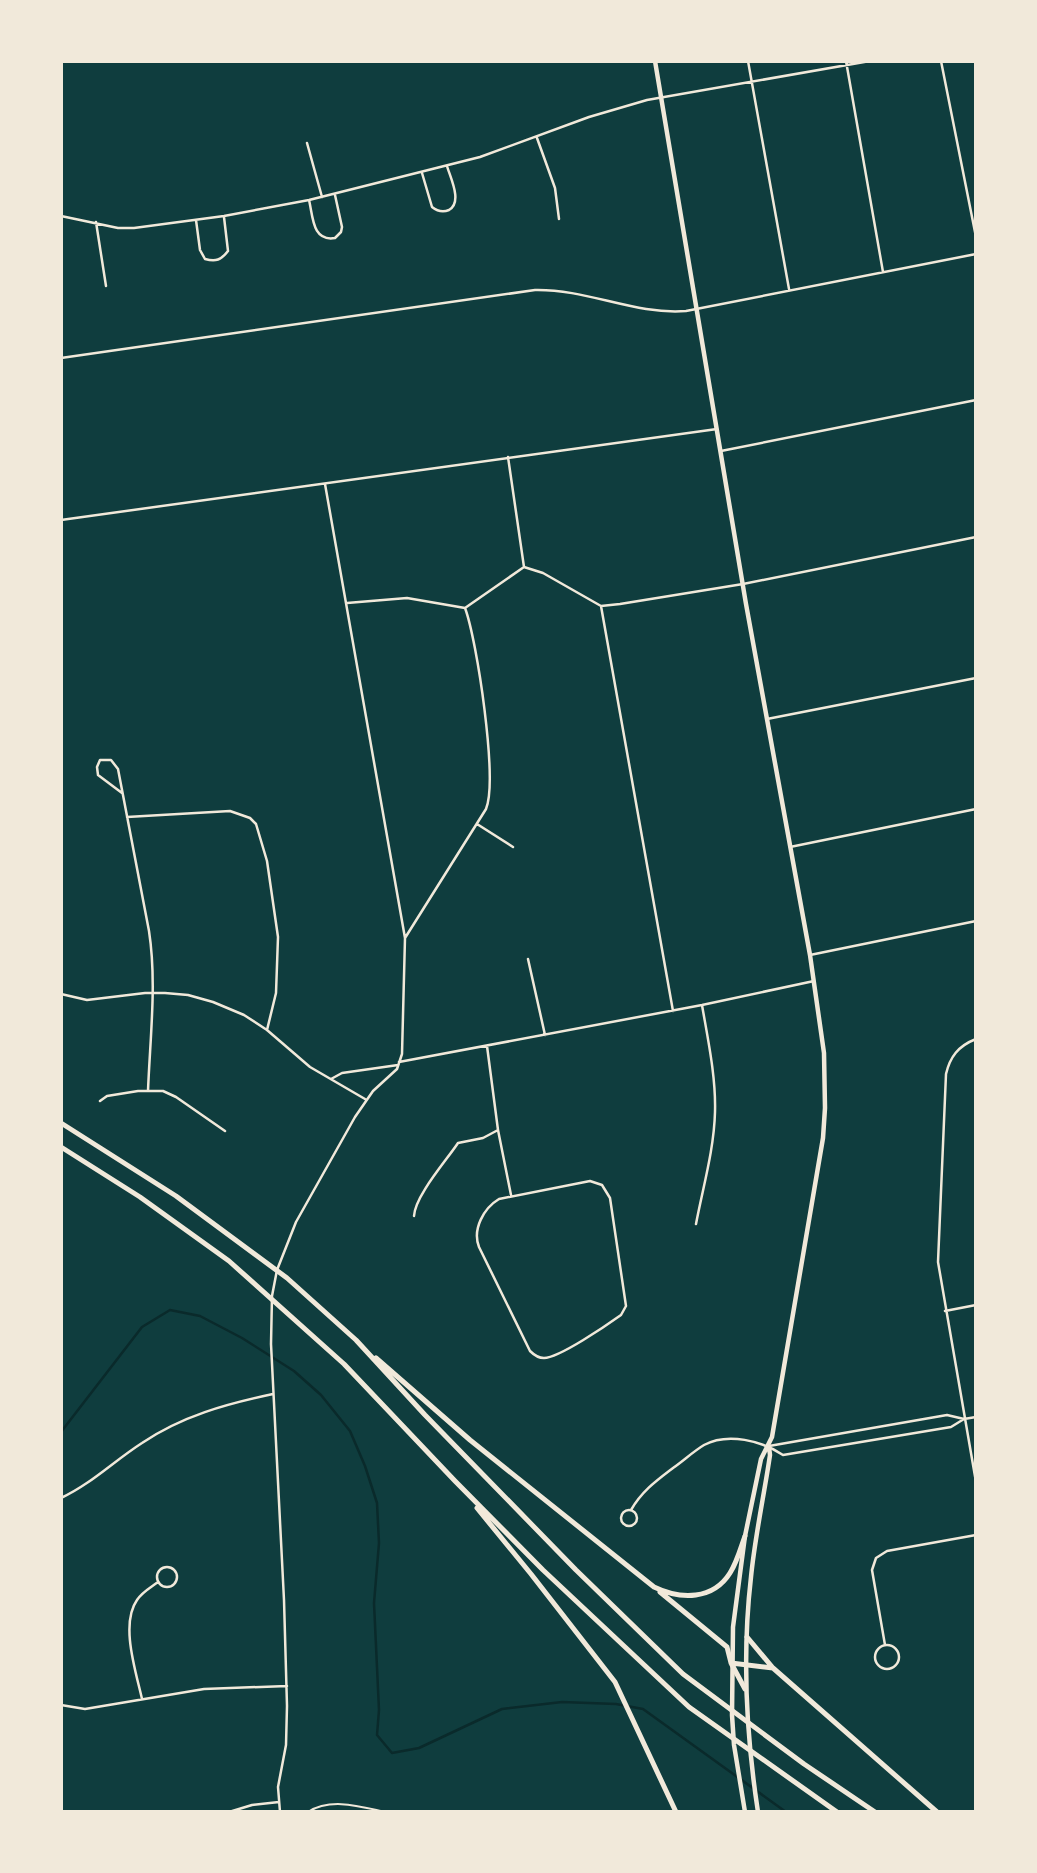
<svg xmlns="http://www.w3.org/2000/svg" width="1037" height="1873" viewBox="0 0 1037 1873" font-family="'PT Sans',sans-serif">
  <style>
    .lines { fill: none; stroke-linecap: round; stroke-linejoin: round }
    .stream { stroke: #0a2a2b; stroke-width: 2.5 }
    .service { stroke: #f1e9da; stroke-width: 2 }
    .minor { stroke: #f1e9da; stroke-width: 2.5 }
    .secondary { stroke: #f1e9da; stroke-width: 4.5 }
    .motorway { stroke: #f1e9da; stroke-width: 5 }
  </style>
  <rect width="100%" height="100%" fill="#0f3d3e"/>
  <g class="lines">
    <path class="stream" d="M61 1432 142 1327 170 1310 200 1316 242 1338 294 1371 321 1395 350 1431 365 1466 377 1503 379 1543 374 1603 379 1710 377 1735 392 1753 419 1748 502 1709 562 1702 616 1704 643 1709 786 1812"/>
    <path class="service" d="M308 1812C331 1797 362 1807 386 1812"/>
    <path class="minor" d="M748 61 789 289
      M846 61 883 272
      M941 61 976 237
      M61 64 63 61
      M537 138 555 188 559 219
      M307 143 322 197
      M422 173 432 207C437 211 442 213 449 210 463 202 450 177 447 166
      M309 200C313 216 312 242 335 238L341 232 342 227 335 195
      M61 216 118 228H134L224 216 309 200 480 157 589 117 647 100 870 61
      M196 220 200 250 205 259C216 262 221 260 228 251L224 217
      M96 222 106 286
      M61 358 535 290C588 289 634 315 686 311L976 254
      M721 451 976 400
      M508 457 524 567
      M61 520 717 429
      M347 603 407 598 465 608 524 567 543 573 601 606 620 604 743 584 976 537
      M601 606 673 1011
      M767 719 976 678
      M122 793 98 775 97 767 100 760H111L118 769 149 931C157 983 150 1038 148 1091
      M127 817 230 811 250 818 256 824 267 861 278 937 276 993 267 1030
      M477 824 513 847
      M790 847 976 809
      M405 938 486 809C498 780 477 640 465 608
      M810 955 976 921
      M528 959 545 1035
      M61 994 87 1000 145 993H165L188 995 213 1002 244 1015 267 1030 310 1067 365 1099
      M976 1039C958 1046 950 1057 946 1074L938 1262 976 1482
      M487 1046 498 1130 511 1195
      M399 1062 702 1005 814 981
      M331 1079 342 1073 398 1065
      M100 1101 107 1096 138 1091H163L176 1097 225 1131
      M590 1181 602 1185 610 1198 626 1306 621 1315C607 1325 559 1358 544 1358 538 1358 534 1355 530 1351L479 1247C472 1229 484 1208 499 1199Z
      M414 1216C415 1196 446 1161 458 1143L483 1138 498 1130
      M696 1224C703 1187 714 1150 715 1112 716 1077 708 1040 702 1005
      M945 1311 976 1305
      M769 1446 947 1415 964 1419 976 1417
      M61 1498C91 1484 114 1461 142 1443 182 1416 226 1404 273 1394
      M621 1518a8 8 0 1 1 16 0a8 8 0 1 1-16 0Z
      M631 1510C642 1491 656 1481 673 1468 683 1461 694 1451 704 1445 728 1432 762 1441 783 1455L951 1427 964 1419
      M157 1577a10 10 0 1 1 20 0a10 10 0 1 1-20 0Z
      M885 1645 872 1570 876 1558 887 1551 976 1535
      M875 1657a12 12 0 1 1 24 0a12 12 0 1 1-24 0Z
      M142 1699C136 1672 120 1624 137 1600 142 1592 150 1588 158 1582
      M61 1705 85 1709 204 1689 287 1686
      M229 1812 252 1805 279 1802
      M280 1812 278 1787 286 1745 287 1706 284 1600 271 1344 272 1296 277 1270 296 1222 355 1117 373 1091 397 1069 402 1054 405 938 325 484"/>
    <path class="secondary" d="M655 61 746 604 810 955 824 1053 825 1108 823 1138 772 1437 761 1459 745 1536 733 1627 732 1715 734 1745 745 1812
      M758 1812C746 1734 742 1655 751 1577 755 1536 764 1496 770 1455L769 1447"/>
    <path class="motorway" d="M61 1123 176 1196 287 1278 356 1340 425 1415 576 1570 683 1674 804 1764 875 1812
      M61 1147 140 1197 229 1261 344 1364 455 1481 543 1570 689 1707 837 1812
      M376 1358 470 1440 654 1587C681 1600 713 1600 730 1573 737 1562 741 1547 745 1536
      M477 1508 531 1574 615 1682 676 1812
      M660 1592 727 1647 731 1663 745 1689
      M747 1637 773 1668 937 1812
      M731 1663 773 1668"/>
  </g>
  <rect width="1037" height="1873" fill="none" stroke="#f1e9da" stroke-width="126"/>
</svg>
